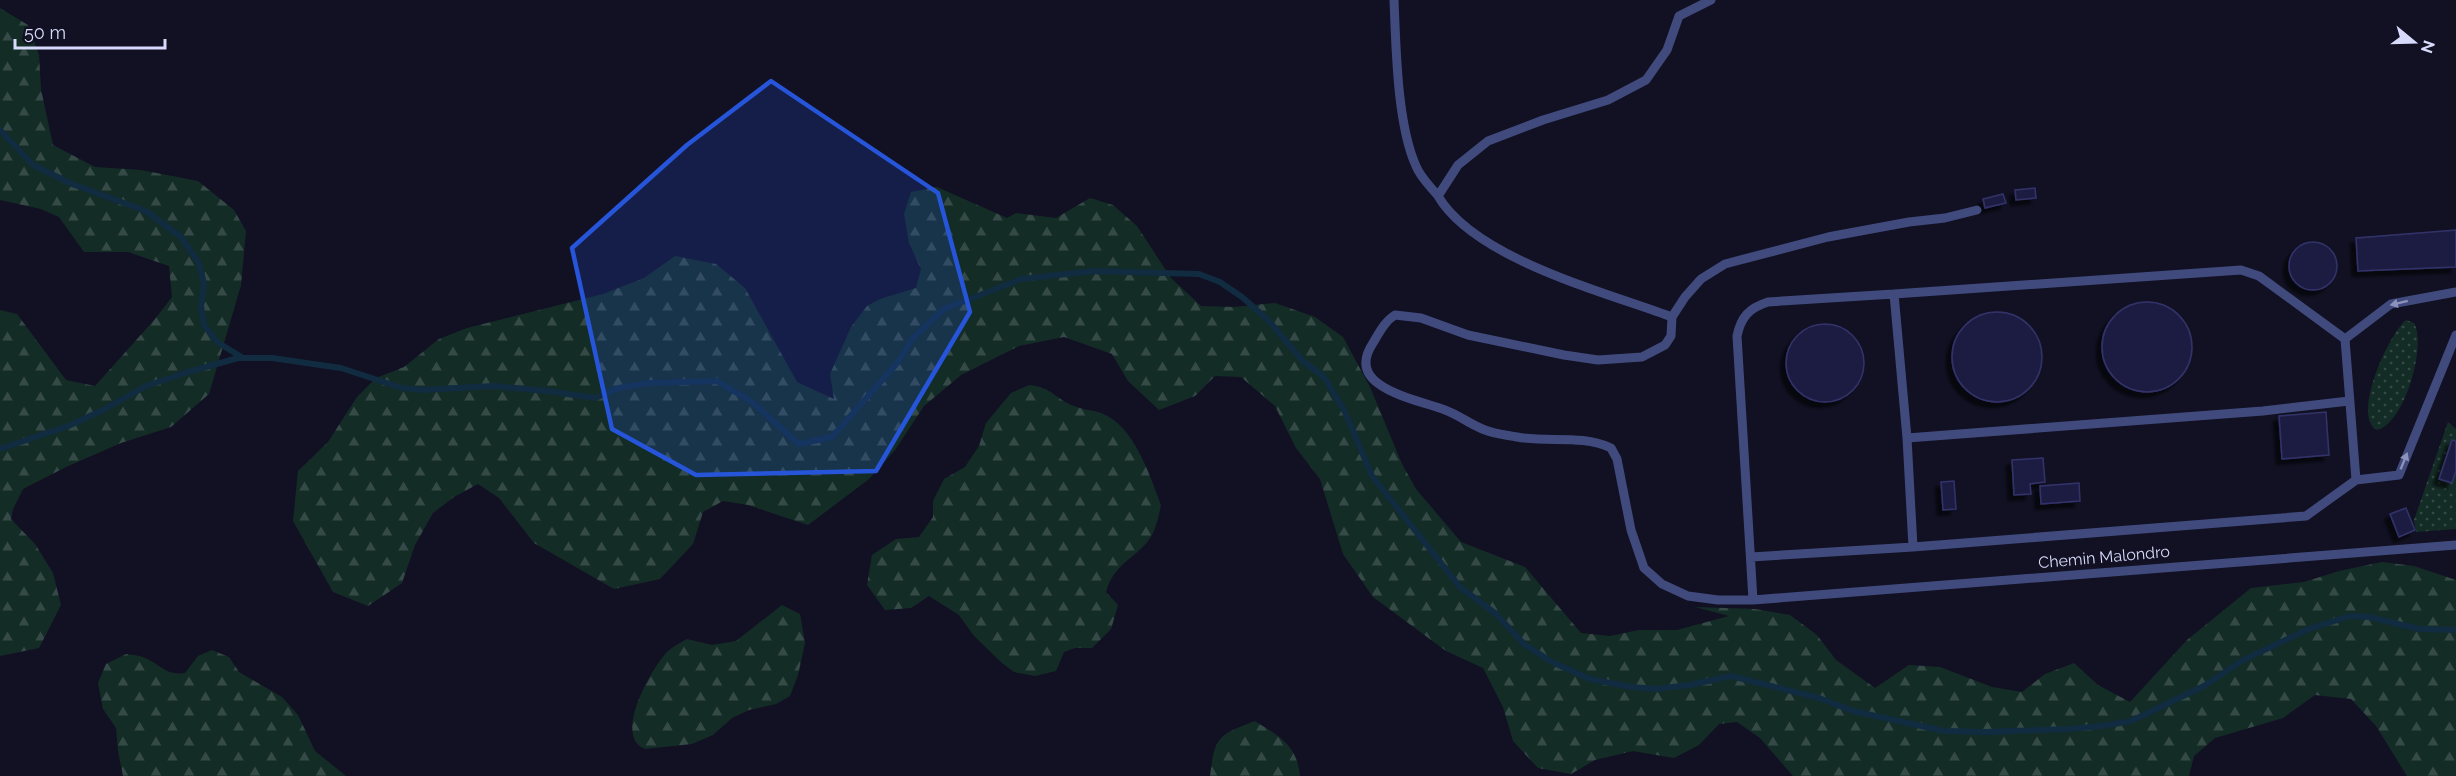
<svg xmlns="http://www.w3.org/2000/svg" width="2456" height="776" viewBox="0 0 2456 776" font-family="Raleway,sans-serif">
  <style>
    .grass { fill: url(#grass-dots) }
    .forest { fill: url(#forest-firs) }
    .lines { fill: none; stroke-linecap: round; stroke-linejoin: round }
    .stream { stroke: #112c41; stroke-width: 6 }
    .building { fill: #1f1f42; stroke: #33336b; stroke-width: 1.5; filter: url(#shadow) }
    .service { stroke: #414a7d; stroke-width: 9 }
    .oneway { fill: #8c92bc }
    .marked { fill: #2655da; fill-opacity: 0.2; stroke: #2655da; stroke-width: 4.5; stroke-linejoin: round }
    .labels { text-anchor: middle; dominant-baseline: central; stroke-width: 5; stroke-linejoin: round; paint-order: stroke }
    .street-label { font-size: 16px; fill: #d7dafb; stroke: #111123 }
  </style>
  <defs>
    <pattern id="grass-dots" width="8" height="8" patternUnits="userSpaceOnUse" patternTransform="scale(1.5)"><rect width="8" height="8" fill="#142c26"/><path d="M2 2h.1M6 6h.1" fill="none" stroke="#354a46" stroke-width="1.8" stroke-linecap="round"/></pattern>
    <pattern id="forest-firs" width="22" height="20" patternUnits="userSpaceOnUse" patternTransform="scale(1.5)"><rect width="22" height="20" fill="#142c26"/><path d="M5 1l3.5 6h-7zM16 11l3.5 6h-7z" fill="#354a46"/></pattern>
    <filter id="shadow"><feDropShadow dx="-5.5" dy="5.5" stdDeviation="1.5" flood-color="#0009"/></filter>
  </defs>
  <rect width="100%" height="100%" fill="#111123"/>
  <path class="grass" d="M2406 320 2414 323C2427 346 2404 424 2377 430 2351 417 2388 335 2406 320Z
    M2448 422 2456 429V529L2416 532 2414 520Z"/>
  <path class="forest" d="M0 8 28 25 39 55 41 89 53 145 95 167 141 170 198 181 234 210 246 231 241 285 209 394 171 427 121 443 66 467 23 489 13 509 11 519 35 544 53 573 61 605 39 648 0 656V310L17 314 66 380 95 386 155 319 172 297 169 266 128 252H84L59 217 41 209 0 200Z
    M937 187 1007 218 1016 213 1056 218 1090 198 1113 205 1137 226 1171 278 1201 306 1234 307 1275 303 1315 317 1343 337 1370 387 1402 464 1416 489 1461 542 1525 567 1581 633 1610 636 1639 630H1677L1729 616 1695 607 1755 609 1790 615 1817 635 1836 660 1875 688 1909 665 1940 667 1992 687 2022 692 2045 674 2074 663 2098 685 2130 702 2187 640 2251 588 2304 582 2339 571 2382 562 2414 566 2456 580V776H2407L2376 726 2351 699 2315 695 2283 718 2215 738 2194 756 2189 776H1793L1760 738 1737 722 1719 724 1699 745 1674 758 1633 751 1595 760 1571 774 1538 768 1513 741 1503 707 1483 668 1446 651 1373 597 1343 554 1320 479 1296 448 1275 406 1241 377 1215 376 1195 396 1159 410 1128 381 1112 354 1064 337 1019 346 961 375 924 406 895 450 869 479 808 525 748 505 723 501 703 512 693 544 660 579 614 589 534 543 499 498 478 484 454 497 433 513 415 545 402 583 368 606 333 592 293 521 298 471 328 442 357 397 376 378 404 367 439 339 467 328 603 294 644 278 675 256 716 264 745 288 797 382 834 399 830 374 851 327 867 306 880 299 916 288 921 269 909 243 904 214 911 192Z
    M1029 385C1052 387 1055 399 1074 406 1083 410 1093 410 1101 413 1134 425 1150 476 1161 505 1159 514 1157 524 1153 533 1140 558 1115 560 1106 592L1118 605 1111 629 1092 648H1075L1064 652 1056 671 1035 676 1014 672 1002 663 974 636 959 615 929 596 911 608 885 610 867 585 872 555 896 539 919 537 933 517V501L944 479 965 467 979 446 986 423 1011 393Z
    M782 605 800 614 805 643 798 675 790 696 776 704 749 710 732 718 713 735 692 744 645 749C612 736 652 668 667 652 672 647 680 643 687 639L712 645 736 641Z
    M212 650 229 657 239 672 282 697 298 715 315 751 346 776H123L118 751 116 728 103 709 98 683 106 664 126 654C132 655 139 655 145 658 161 665 166 676 185 673L198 656Z
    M1255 721C1280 737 1297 745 1300 776H1210C1215 736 1218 735 1255 721Z"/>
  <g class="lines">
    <path class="stream" d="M0 130 33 165 72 184 146 211 181 237 199 263 204 284 201 306 204 325 217 342 243 358
      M0 449 68 426 103 410 146 386 188 372 238 358H272L341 368 402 388 423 390 493 386 547 391 595 398 619 388 648 383 717 381 752 402 799 444 832 437 898 362 913 338 944 309 1021 279 1094 271 1199 274 1220 282 1242 297 1268 320 1303 361 1324 377 1345 412 1372 476 1460 587 1496 614 1524 644 1552 662 1590 679 1631 687 1655 689 1690 685 1731 676 1819 698 1853 711 1944 731 1986 732 2069 729 2102 726 2131 721 2204 686 2243 660 2309 629 2350 616 2369 617 2419 629 2456 630"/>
  </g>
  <path class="building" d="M2035 188 2036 198 2016 200 2015 190Z
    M2003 194 2006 203 1985 208 1983 199Z
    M2456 230V267L2358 271 2356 238Z
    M2289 266a24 24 0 1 1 48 0a24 24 0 1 1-48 0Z
    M2102 347a45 45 0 1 1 90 0a45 45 0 1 1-90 0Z
    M1952 357a45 45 0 1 1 90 0a45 45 0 1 1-90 0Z
    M1786 363a39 39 0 1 1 78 0a39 39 0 1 1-78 0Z
    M2326 412 2329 455 2282 459 2279 416Z
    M2452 440 2456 441V471L2452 483 2439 479Z
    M2043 458 2045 482 2030 484 2031 494 2014 495 2012 460Z
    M1954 481 1956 509 1943 510 1941 482Z
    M2079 483 2080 501 2041 504 2040 486Z
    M2406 508 2415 530 2399 537 2390 514Z"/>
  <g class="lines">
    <path class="service" d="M1394 0C1396 47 1397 124 1416 166 1420 177 1431 187 1438 196
      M1977 210 1945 218 1909 222 1828 237 1725 264 1701 279 1685 297 1672 317 1671 336 1665 345 1642 357 1598 360 1564 355 1468 335 1421 318 1395 315C1385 321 1379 333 1373 343 1343 388 1417 399 1445 410 1459 415 1471 425 1485 430 1495 434 1507 435 1517 437 1548 443 1581 434 1611 448L1617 459 1631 530 1644 568 1662 584 1688 596 1718 600H1753L2456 545
      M1672 317C1605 292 1475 259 1438 196L1458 165 1488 141 1543 120 1608 100 1646 80 1667 50 1679 16 1711 0
      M2349 401 2263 411 1907 438 1913 547 2306 516 2356 480 2399 475 2456 335
      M1907 438 1894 294 2241 270 2259 276 2345 339
      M2356 480 2345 339 2391 304 2456 292
      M1751 557 1913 547
      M1753 600 1737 336C1741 317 1749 308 1768 302L1894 294"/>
  </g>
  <defs><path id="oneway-solid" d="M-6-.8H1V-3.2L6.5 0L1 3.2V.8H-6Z" transform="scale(1.5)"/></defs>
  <g class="oneway">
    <use href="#oneway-solid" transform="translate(2399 303) rotate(166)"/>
    <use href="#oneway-solid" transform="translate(2404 461) rotate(-68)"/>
  </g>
  <path class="marked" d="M771 81 938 193 970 312 876 471 696 475 612 429 572 248 687 145Z"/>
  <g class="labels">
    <g class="street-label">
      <text transform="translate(2104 557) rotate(-5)">Chemin Malondro</text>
    </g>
  </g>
  <g transform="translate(2414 42) rotate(109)" stroke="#111123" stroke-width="4.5" paint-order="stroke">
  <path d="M0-4.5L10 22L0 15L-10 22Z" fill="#d7dafb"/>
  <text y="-9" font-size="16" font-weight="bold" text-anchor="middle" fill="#d7dafb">N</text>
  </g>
  <path d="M15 39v9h150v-9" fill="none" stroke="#d7dafb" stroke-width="3"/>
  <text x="24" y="39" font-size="18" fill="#d7dafb" stroke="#111123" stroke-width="4.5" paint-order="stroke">50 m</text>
</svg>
